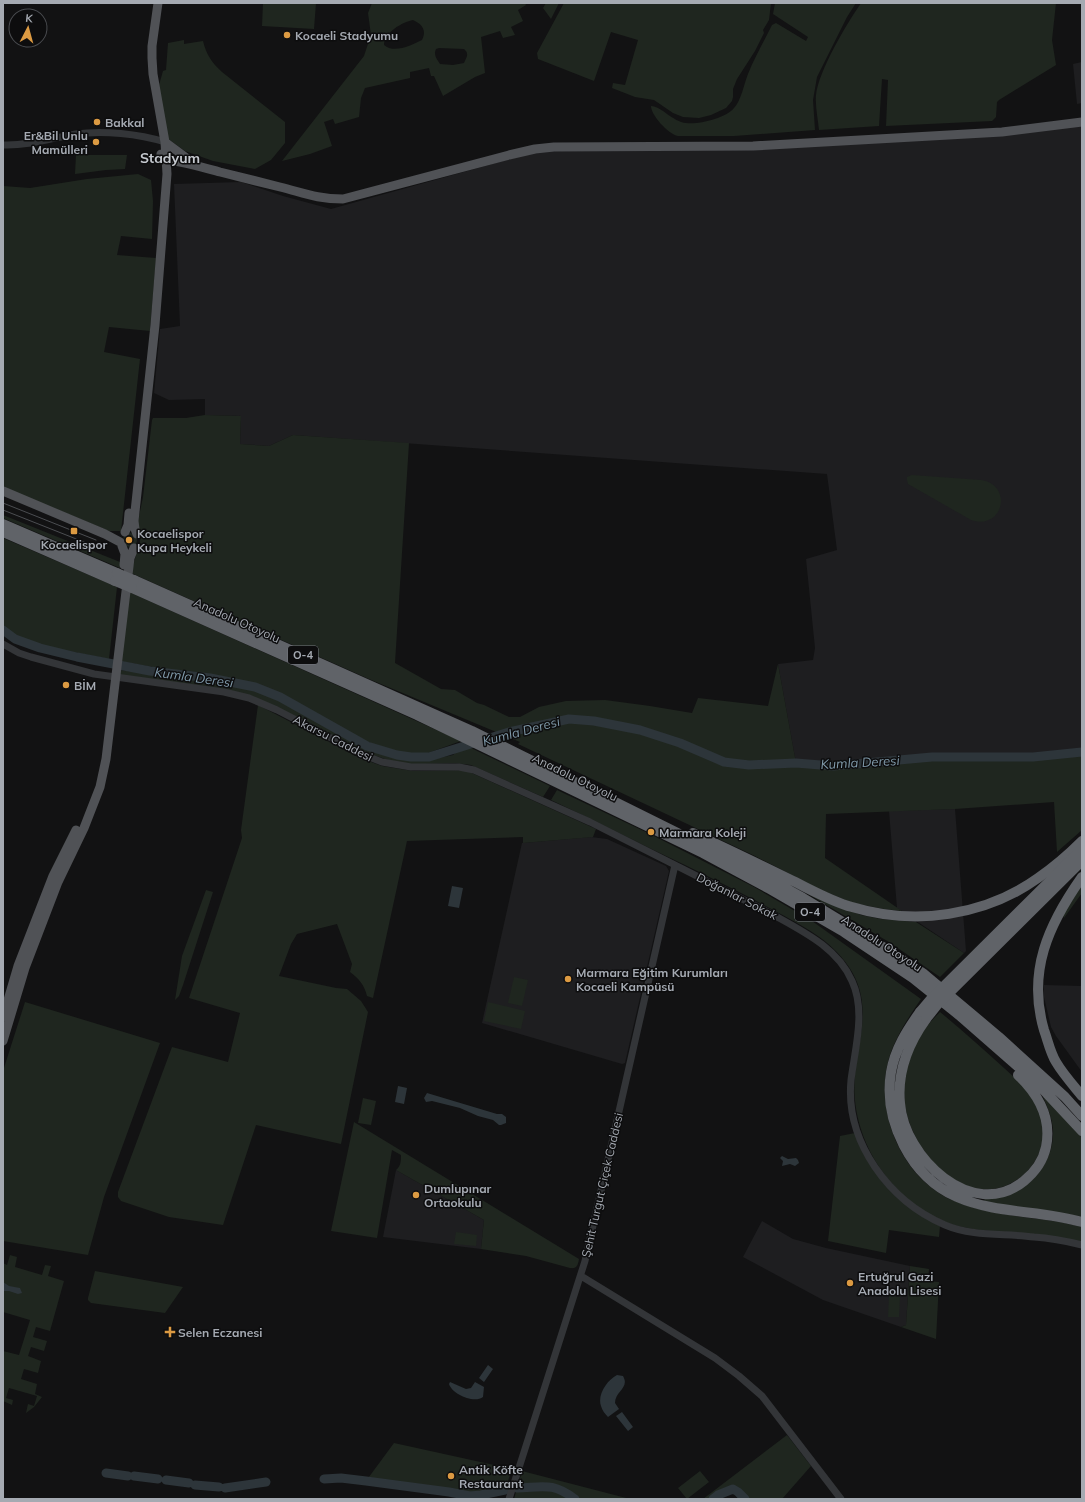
<svg xmlns="http://www.w3.org/2000/svg" width="1085" height="1502" viewBox="0 0 1085 1502" font-family="Mulish,sans-serif">
  <style>
    .built { fill: #1e1e20 }
    .green { fill: #1f261f; fill-rule: evenodd }
    .water { fill: #2d353a }
    .lines { fill: none; stroke-linecap: round; stroke-linejoin: round }
    .river { stroke: #2d353a; stroke-width: 9 }
    .minor { stroke: #333538; stroke-width: 7 }
    .major { stroke: #505256; stroke-width: 9 }
    .highway { stroke: #606368; stroke-width: 10 }
    .tram { stroke: #4b4d51; stroke-width: 1 }
    .highway-bridge { stroke: #606368; stroke-width: 10 }
    .poi-dot { fill: #dc9a42; stroke: #0d0d0e; stroke-width: 1.5 }
    .labels { text-anchor: middle; dominant-baseline: central; stroke-width: 3; stroke-linejoin: round; paint-order: stroke }
    .shield { fill: #0d0d0e; stroke: #777b81; stroke-width: 1 }
    .shield-label { font-size: 11px; font-weight: bold; fill: #a5aab2 }
    .poi-label { font-size: 12px; font-weight: bold; fill: #a5aab2; stroke: #0d0d0e; text-anchor: start }
    .street-label { font-size: 12px; fill: #a5aab2; stroke: #0d0d0e }
    .water-label { font-size: 13px; font-style: italic; fill: #809aaa; stroke: #0d0d0e }
    .quarter-label { font-size: 14px; font-weight: bold; fill: #c5c9cf; stroke: #0d0d0e }
  </style>
  <rect width="100%" height="100%" fill="#121213"/>
  <path class="built" d="M1082 62V103L1077 104 1073 64Z
    M1082 123V752L1033 757H932L833 766 796 763 778 664 813 660 815 648 806 559 837 550 827 474 293 435 269 446 240 444 241 416 205 415V399L169 400 154 393 160 329 180 326 174 184 241 182 283 196 331 209 539 151 665 150Z
    M955 809 966 951 964 953 897 908 889 811Z
    M591 837 607 839 666 866 669 871 625 1063 622 1064 482 1023 522 843Z
    M1044 985 1082 986V1072L1056 1036 1051 1027 1044 997Z
    M396 1170 484 1220 481 1249 383 1237Z
    M762 1221 793 1239 826 1248 910 1266 906 1325 901 1327 823 1300 743 1257Z"/>
  <path class="green" d="M263 3H316L314 29 262 26Z
    M372 3H525L526 5 518 10 523 21 511 27 515 35 503 38 500 31 481 37 485 73 475 77 443 96 434 76H431L429 68 410 72V78L365 88 361 98 359 117 335 124 333 119 324 122 332 146 310 154 282 161 364 56 371 35 368 13ZM413 20C422 24 427 30 422 40 412 45 394 54 384 45 384 33 402 22 413 20ZM439 48 464 49C470 54 466 58 464 63L453 65 440 64C437 59 433 55 436 49Z
    M546 3H559L551 19 543 8Z
    M564 3H771L769 20 763 30 764 33 755 51 737 79 733 89V97L732 101 726 108 711 115 699 118 683 117 673 113 654 100 635 97 612 88 613 83 625 85 638 40 611 32 594 81 538 59 537 53Z
    M775 3H856L847 17 817 77 813 100 815 130 734 136H678C668 134 651 115 651 106 661 106 673 122 686 123 698 125 726 118 734 108 741 101 744 84 748 74 755 57 764 41 772 25L776 23 806 41 808 37 773 14Z
    M861 3H1056L1052 40 1056 65 999 100 997 102 996 117 992 121 886 126 888 80 882 79 879 126 819 130C818 119 815 106 816 95 819 70 846 25 861 3Z
    M184 40V44L203 41C206 54 212 63 222 72L285 122V143L271 160 255 169 213 161 185 151 167 138 159 85 163 71 166 70 168 43Z
    M76 155H127L125 169 106 170 75 174Z
    M138 174 151 180 153 201 152 239 121 236 117 255 156 258 150 331 109 327 104 352 140 359 121 531H109L3 487V186L30 188 87 179Z
    M205 415 241 416 240 444 269 446 293 435 409 443 395 663 441 689 455 690 477 703 484 705 509 717H520L539 707 566 701 605 700 650 706 692 713 698 698 768 706 778 664 796 763 833 766 932 757H1033L1082 752V830L1057 852 1054 802 955 809 826 814 825 858 902 911 884 909 853 903 821 890 755 856 518 744 520 742 369 679 131 573 140 541 137 526 143 497 152 420 153 418H186Z
    M912 475 981 480C1014 485 1003 531 971 520L908 484 907 480V477Z
    M3 515 120 562V568L3 518Z
    M123 540a7 7 0 1 1 14 0a7 7 0 1 1-14 0Z
    M3 538 117 587 109 659 43 646 16 637 3 626Z
    M129 592 461 741 428 753 413 754 394 752 363 740 273 690 226 677 197 672 169 670 120 661Z
    M118 670 208 680 250 689 277 699 368 750 387 756 405 759 425 761 453 755 458 750 471 748 550 786 543 797 471 765C451 761 430 765 409 764 396 763 382 758 370 754L249 698 118 678Z
    M258 705 360 758 382 766 413 771 465 770 596 829 593 837 523 843V837L407 841 373 998 367 996C364 984 359 979 350 972L352 964 337 924 297 934 291 944 279 976 336 988 347 989 361 1001 368 1012 341 1144 256 1125 223 1225 169 1217 121 1201 118 1197V1192L172 1047 228 1062 240 1013 189 998 242 838 241 830Z
    M557 790 650 834 754 887 812 921 921 999C908 1018 896 1036 889 1058 873 1112 903 1182 957 1202 997 1218 1041 1216 1082 1227V1242C1057 1239 1033 1236 1008 1233 991 1231 974 1230 958 1226 893 1207 848 1139 855 1073 860 1035 872 1001 849 967 831 940 803 926 775 911 746 895 715 880 685 865 640 844 596 821 551 800Z
    M774 874 823 898 861 915 881 919 916 922 964 953 940 977 889 942Z
    M1082 885V893L1064 918 1063 914Z
    M206 890 213 892 183 985 179 996 175 1000 182 956Z
    M514 977 528 980 522 1006 508 1003Z
    M25 1002 160 1043 104 1197 88 1255 3 1241V1071Z
    M488 1002 525 1011 521 1029 484 1021Z
    M940 1012C962 1030 983 1049 1004 1068 1016 1079 1030 1091 1038 1106 1046 1124 1045 1145 1035 1161 1028 1173 1017 1181 1005 1186 957 1203 911 1148 905 1105 902 1083 908 1059 918 1040 923 1029 932 1020 940 1012Z
    M1045 1096 1082 1136V1218L984 1202 985 1197C992 1197 1000 1197 1006 1195 1034 1188 1055 1158 1053 1129 1052 1118 1048 1108 1043 1097Z
    M363 1098 376 1101 371 1125 358 1123Z
    M354 1122 579 1259C578 1265 577 1269 570 1268L526 1256 481 1249 484 1220 396 1170C401 1166 401 1161 401 1155L392 1150 377 1238 331 1231Z
    M855 1133 882 1182 896 1197 923 1217 940 1226 939 1237 889 1230 886 1253 828 1241 840 1136Z
    M456 1232 477 1235 476 1246 454 1244Z
    M10 1255 17 1257 15 1267 42 1275 45 1265 51 1266 48 1276 64 1281 50 1331 36 1327 33 1337 47 1341 44 1351 31 1347 28 1356 41 1361 38 1373 24 1369 21 1379 37 1384 35 1394 42 1397 34 1407 26 1413 28 1404 34 1406 37 1396 9 1388 6 1398 13 1400 12 1405 3 1401V1351L19 1355 30 1320 3 1312V1263L7 1265Z
    M910 1266 929 1269 928 1281 939 1282 936 1339 901 1327 906 1325Z
    M95 1271 183 1287 165 1313 91 1303 88 1300V1298Z
    M889 1296 900 1297 899 1317H888Z
    M787 1435 811 1466 782 1499H745L738 1492 733 1489 713 1499H703Z
    M394 1443 512 1469 505 1490 481 1495 470 1496 449 1492 366 1481Z
    M522 1471 630 1499H514Z
    M700 1471 709 1482 687 1499 678 1488Z"/>
  <path class="water" d="M452 886 463 888 459 908 448 906Z
    M398 1086 407 1088 404 1104 395 1102Z
    M427 1093 497 1114H502L506 1117V1123L501 1125H499L493 1120 478 1116 460 1108 432 1101 426 1102 424 1098Z
    M782 1156 788 1159 796 1158 798 1160 799 1163 795 1166 790 1164 782 1166 783 1161 780 1158Z
    M3 1282 9 1286 20 1288 22 1293 18 1294 9 1291H3Z
    M488 1365 493 1369 484 1382 479 1378Z
    M617 1375 623 1376C630 1388 615 1391 615 1403L619 1409 608 1417C605 1414 602 1410 601 1406 597 1395 607 1380 617 1375Z
    M450 1382 466 1389 471 1388 475 1382 484 1387 483 1397C474 1404 452 1394 449 1384Z
    M622 1412 633 1427 628 1431 616 1416Z"/>
  <g class="lines">
    <path class="river" d="M3 630 15 639 40 648 77 657 150 671 210 678 255 687 280 697 367 746 397 755 411 757H429L509 732 569 719 594 721 640 730 680 743 724 762 749 765 796 763 833 766 932 757H1033L1082 752
      M106 1473 128 1476
      M134 1476 158 1479
      M324 1479 341 1478 366 1481 449 1492 470 1496 481 1495 505 1490
      M166 1480 189 1483
      M195 1485 219 1487
      M225 1488 266 1482
      M517 1488C544 1487 552 1482 575 1499
      M713 1499 718 1495 733 1489 738 1492 745 1499"/>
    <path class="minor" d="M3 145C28 146 52 138 76 134 103 130 139 134 165 142
      M3 644 19 653 31 657 94 674 224 692 249 698 277 710 364 755 382 762 411 767H459L474 770 590 822 770 913C802 931 837 947 852 981 866 1011 855 1048 851 1080 845 1142 889 1201 945 1225 973 1237 1005 1233 1034 1237 1050 1238 1066 1241 1082 1245
      M581 1276 715 1358 739 1376 762 1396 841 1499
      M509 1499 585 1261 675 865"/>
    <path class="major" d="M165 142 188 159
      M161 154 163 158 166 160C185 162 202 167 220 172 240 177 260 182 280 187 304 193 317 199 343 199L509 155 535 149 554 147 753 146 1002 132 1082 122
      M3 491 105 534 120 542
      M125 532 128 525 129 513
      M137 534 135 529 134 521 155 325 167 174 165 142 153 74 152 58V46L158 3
      M122 546 125 554 124 565
      M3 1017 18 966 53 876 76 830
      M3 1041 25 968 58 882 84 828 100 787 106 759 130 558 134 548"/>
    <path class="highway" d="M3 524 117 573
      M3 532 115 581
      M134 580 472 731 754 871 803 898 869 938 924 974 999 1037 1065 1097 1082 1116
      M132 588 417 715 703 853 768 888 844 932 913 978 959 1015 1039 1085 1082 1131
      M693 833C725 848 757 863 789 879 810 889 830 901 852 907 915 926 985 916 1038 878 1054 867 1068 855 1082 841
      M1082 877C1048 925 1027 972 1044 1030 1048 1041 1050 1052 1056 1062 1063 1074 1073 1085 1082 1096
      M920 1012C907 1030 895 1049 891 1072 883 1121 911 1177 957 1197 996 1214 1041 1210 1082 1222
      M926 1019C908 1044 897 1072 900 1103 904 1157 972 1223 1024 1181 1035 1172 1043 1161 1046 1147 1052 1118 1038 1094 1018 1075"/>
    <path class="tram" d="M3 503 96 540
      M3 510 94 546"/>
    <path class="highway-bridge" d="M117 573 134 580
      M115 581 132 588
      M920 1012 931 999 1082 849
      M926 1019 938 1004 1082 861"/>
  </g>
  <g class="poi-dot">
    <circle cx="287" cy="35" r="4"/>
    <circle cx="97" cy="122" r="4"/>
    <circle cx="96" cy="142" r="4"/>
    <rect x="70" y="527" width="8" height="8" rx="2"/>
    <circle cx="129" cy="540" r="4"/>
    <circle cx="66" cy="685" r="4"/>
    <circle cx="651" cy="832" r="4"/>
    <circle cx="568" cy="979" r="4"/>
    <circle cx="416" cy="1195" r="4"/>
    <circle cx="850" cy="1283" r="4"/>
    <path d="M168 1326h4v4h4v4h-4v4h-4v-4h-4v-4h4z"/>
    <circle cx="451" cy="1476" r="4"/>
  </g>
  <g class="labels">
    <g class="shield">
      <rect x="288" y="646" width="30" height="18" rx="3"/>
      <rect x="795" y="903" width="30" height="18" rx="3"/>
    </g>
    <g class="shield-label">
      <text x="303" y="655">O-4</text>
      <text x="810" y="912">O-4</text>
    </g>
    <g class="poi-label">
      <text x="295" y="35">Kocaeli Stadyumu</text>
      <text x="105" y="122">Bakkal</text>
      <text x="88" y="135" text-anchor="end">Er&amp;Bil Unlu<tspan x="88" dy="14">Mamülleri</tspan></text>
      <text x="137" y="533">Kocaelispor<tspan x="137" dy="14">Kupa Heykeli</tspan></text>
      <text x="74" y="544" text-anchor="middle">Kocaelispor</text>
      <text x="74" y="685">BİM</text>
      <text x="659" y="832">Marmara Koleji</text>
      <text x="576" y="972">Marmara Eğitim Kurumları<tspan x="576" dy="14">Kocaeli Kampüsü</tspan></text>
      <text x="424" y="1188">Dumlupınar<tspan x="424" dy="14">Ortaokulu</tspan></text>
      <text x="858" y="1276">Ertuğrul Gazi<tspan x="858" dy="14">Anadolu Lisesi</tspan></text>
      <text x="178" y="1332">Selen Eczanesi</text>
      <text x="459" y="1469">Antik Köfte<tspan x="459" dy="14">Restaurant</tspan></text>
    </g>
    <g class="street-label">
      <text transform="translate(237 620) rotate(24)">Anadolu Otoyolu</text>
      <text transform="translate(333 738) rotate(27)">Akarsu Caddesi</text>
      <text transform="translate(575 777) rotate(26)">Anadolu Otoyolu</text>
      <text transform="translate(737 896) rotate(27)">Doğanlar Sokak</text>
      <text transform="translate(882 943) rotate(33)">Anadolu Otoyolu</text>
      <text transform="translate(602 1185) rotate(-77)">Şehit Turgut Çiçek Caddesi</text>
    </g>
    <g class="water-label">
      <text transform="translate(194 677) rotate(8)">Kumla Deresi</text>
      <text transform="translate(521 731) rotate(-15)">Kumla Deresi</text>
      <text transform="translate(860 762) rotate(-3)">Kumla Deresi</text>
    </g>
    <g class="quarter-label">
      <text x="170" y="158">Stadyum</text>
    </g>
  </g>
  <rect width="1085" height="1502" fill="none" stroke="#a5aab2" stroke-width="8"/>
  <g transform="translate(28 28) rotate(6)"><circle r="19" fill="#0d0d0e" stroke="#4a4c50"/>
  <path d="M0-3L7 15L0 10L-7 15Z" fill="#dc9a42"/>
  <text y="-6" font-size="11" font-weight="bold" text-anchor="middle" fill="#a5aab2">K</text>
  </g>
</svg>
